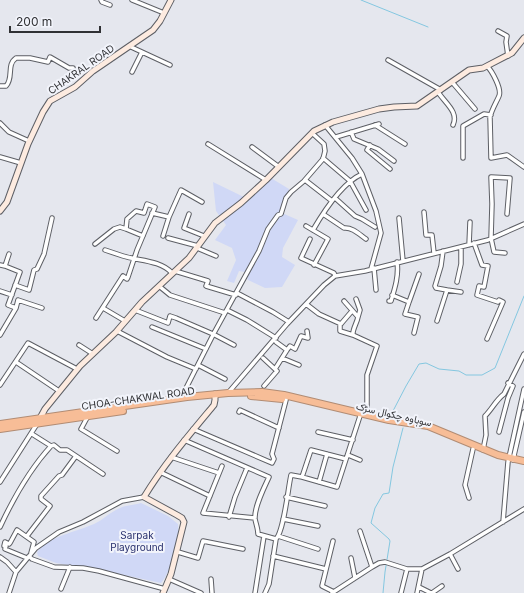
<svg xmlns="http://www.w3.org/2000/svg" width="524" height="593" viewBox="0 0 524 593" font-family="Inter,Vazirmatn,sans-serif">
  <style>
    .green { fill: #d0d8f6 }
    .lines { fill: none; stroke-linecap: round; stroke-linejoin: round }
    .stream { stroke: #84c7e0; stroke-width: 1 }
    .street-casing { stroke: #5d5f65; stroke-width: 5.5 }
    .secondary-casing { stroke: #5d5f65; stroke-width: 7 }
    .highway-casing { stroke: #b18c74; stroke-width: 8 }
    .street { stroke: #fff; stroke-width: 3.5 }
    .secondary { stroke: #fdebe0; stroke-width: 5 }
    .highway { stroke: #f7bd97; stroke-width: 6 }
    .labels { text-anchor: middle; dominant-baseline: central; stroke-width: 4; stroke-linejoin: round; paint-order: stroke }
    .street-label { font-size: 10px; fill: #303134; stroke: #f2f4fb }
    .park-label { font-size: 10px; fill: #29306d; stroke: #f2f4fb }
  </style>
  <rect width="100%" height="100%" fill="#e5e7ee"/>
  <path class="green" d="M271 178 289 189 282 213 298 220 283 248 282 257 295 265 282 287 265 288 248 280 245 272 239 271 234 283 227 281 236 260 232 248 215 240 226 225 216 211 213 182 248 199Z
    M141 503 168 516 178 524C180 539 171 572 161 583L106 571 56 563 38 556 37 552C51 535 74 533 94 524 103 520 110 512 120 508 126 505 134 505 141 503Z"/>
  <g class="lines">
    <path class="stream" d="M361 0 428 27
      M393 411 406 386 419 364 426 363 439 369 459 371 466 375H482L495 368 524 296
      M383 593 385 572 390 541 389 539 371 523 375 508 383 494 389 493 393 467 403 428"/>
    <g class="street-casing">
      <path id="street" d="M101 0 102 2 110 5
        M132 0 164 13
        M498 31 507 36 506 42 508 56
        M129 46 170 65
        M388 60 441 90
        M487 66C492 71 502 89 499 96 496 103 492 109 490 117L491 158 507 155 524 167
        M132 72 142 52
        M452 82 475 109
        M0 86H6C14 78 6 65 16 58H30L48 62 50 57 69 68H73
        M438 92C445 103 459 112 453 125
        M0 123 9 132 29 141
        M325 125 352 158 362 174 376 211 381 233 371 269
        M375 125 405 144
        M351 132 354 139 378 149 394 161
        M336 137 379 124
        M208 144 266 180
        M370 145 367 150 390 169
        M252 147 279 167
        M0 157 21 163
        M323 158 350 181 366 210
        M463 158V126L484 114 491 115
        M305 180 332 201
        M335 198 355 216 362 219 375 227
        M424 212 426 235H432L434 253
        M152 213 169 217 181 190 202 202
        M189 214 184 228 204 236
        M323 214 344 228C352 227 359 234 366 239
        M399 218 403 261
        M306 226 328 239 314 265
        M126 229 143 236
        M313 230C324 211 342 183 362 174
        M163 236 169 217
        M168 238 198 246
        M310 239 301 258 334 273 335 276
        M474 243 482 265 488 266 484 287 479 286 477 295 498 302 499 300 503 302 487 339
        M95 244 114 229 120 227 126 229 127 219 136 211 144 213 147 204 155 207 137 250 128 277 127 279 123 276 96 318
        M469 245 470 222
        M197 248 216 256
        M105 250C111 252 117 254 123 256 139 261 160 260 172 273
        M505 253 494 252 491 238 492 204 491 177 510 178 507 214
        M0 265 5 266 9 254
        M5 266 20 272 8 305 16 308
        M374 268 376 290
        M175 271 208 281 206 286 236 295
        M457 282 461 264V247
        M15 285 29 290 34 270 37 269 44 254 52 218
        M159 286 170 295 225 313
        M447 290 461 292
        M0 291 12 295
        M237 293 273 312 289 322
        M392 295 409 302 419 274
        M356 299 360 310 358 317
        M344 301 358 317C357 323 352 330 353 335
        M389 301H391C395 288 399 275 397 262
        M409 302 405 314 418 317 414 333
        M306 304 319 314 341 324
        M103 308 125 321
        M135 310 168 323 170 316 176 318 213 334 234 345
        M227 310 247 320 276 338
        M352 311 340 325V331L353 335 377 346 367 375V415
        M437 321 447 290 436 288 435 286 441 266 443 251
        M152 327 206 349
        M117 331 167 357 196 369
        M0 335 16 308 18 300 42 308
        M276 342 287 350 290 346 295 349 301 336 308 338 307 331
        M79 345 93 354
        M263 358 277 371 264 386
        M282 358 299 365
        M16 362 59 391
        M198 365 225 379
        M275 369 287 350
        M0 385 28 343 77 369
        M228 393 287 324 324 285 335 276 365 271 488 240 524 224
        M181 398 214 333 259 251 268 229 278 215 281 214 286 198 291 192 304 181 323 159 325 151 324 144 312 133
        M239 412 240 410 279 428
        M88 416 81 429 117 451
        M193 429 272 463 274 459 272 454 286 400
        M318 432 353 440
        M499 432 508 398 513 386 508 383
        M32 434 51 446 54 445 60 450H67L103 474
        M184 440 269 477C264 488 254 507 255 519 256 524 258 529 258 534L276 539 269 584 265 593
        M483 450 486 435 485 416C492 409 496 400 504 394L524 354
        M348 455 360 460
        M171 457 219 473
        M513 460 524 412
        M222 466 203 513 255 518
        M160 472 210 496
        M302 477 337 487 360 416
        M0 482 37 424
        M319 482 327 454
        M286 497 325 506
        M469 498 465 485 473 449
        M229 517 235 497 247 468
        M283 519 318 526
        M503 522 508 462 524 389
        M0 527C14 497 29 470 51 446
        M360 531 372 567
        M27 536 50 506 41 499V496L59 476 62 475 76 456
        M278 536 318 549
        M276 539C284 531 288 488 291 475L302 477 311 450 346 459
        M333 541 322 586 334 592
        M178 552 198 558 203 541 243 549
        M450 554 458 569
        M29 556 32 559 54 567 83 568 99 571 165 589
        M273 556 326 569
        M0 557 7 562 16 572
        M27 558 5 549 6 546H4L5 542 9 544 10 543 17 530 34 542 31 553
        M351 558 355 578
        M169 579 201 593
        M211 579 212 593
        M419 587 431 593
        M61 589 70 567
        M9 593 16 572 36 548 59 532 83 522 122 501 144 497
        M255 593 264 536
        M332 593 372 567 379 563 385 562 407 569H422L450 554 524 509
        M401 593 407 569
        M417 593 422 569
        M432 593 442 586"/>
    </g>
    <g class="secondary-casing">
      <path id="secondary" d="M0 211 7 202 28 144 43 112 50 101 75 87 93 71 153 30 160 21 171 0
        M39 420 45 409 80 366 116 332 142 302 189 258 215 223 241 203 266 180 314 131 333 122 379 109 394 107 417 106 469 70 483 68 512 53 524 38
        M163 593 171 574 184 522 182 518 177 515 144 497C164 464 189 435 214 405L215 400V394"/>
    </g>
    <g class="highway-casing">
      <path id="highway" d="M251 396 282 399
        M0 424 187 397 228 393 262 392 284 395 389 420 428 426 498 455 524 461
        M0 429 123 411"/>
    </g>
    <use href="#street" class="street"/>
    <use href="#secondary" class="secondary"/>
    <use href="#highway" class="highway"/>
  </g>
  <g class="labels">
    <g class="street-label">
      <text transform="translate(81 69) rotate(-35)">CHAKRAL ROAD</text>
      <text transform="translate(138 398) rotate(-8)">CHOA-CHAKWAL ROAD</text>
      <text transform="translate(394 414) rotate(13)">سوہاوہ چکوال سڑک</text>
    </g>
    <g class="park-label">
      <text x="137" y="535">Sarpak<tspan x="137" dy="12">Playground</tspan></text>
    </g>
  </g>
  <path d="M10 26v6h90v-6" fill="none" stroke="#303134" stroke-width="2"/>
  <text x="16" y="26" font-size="12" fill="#303134" stroke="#f2f4fb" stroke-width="3" paint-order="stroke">200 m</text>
</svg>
